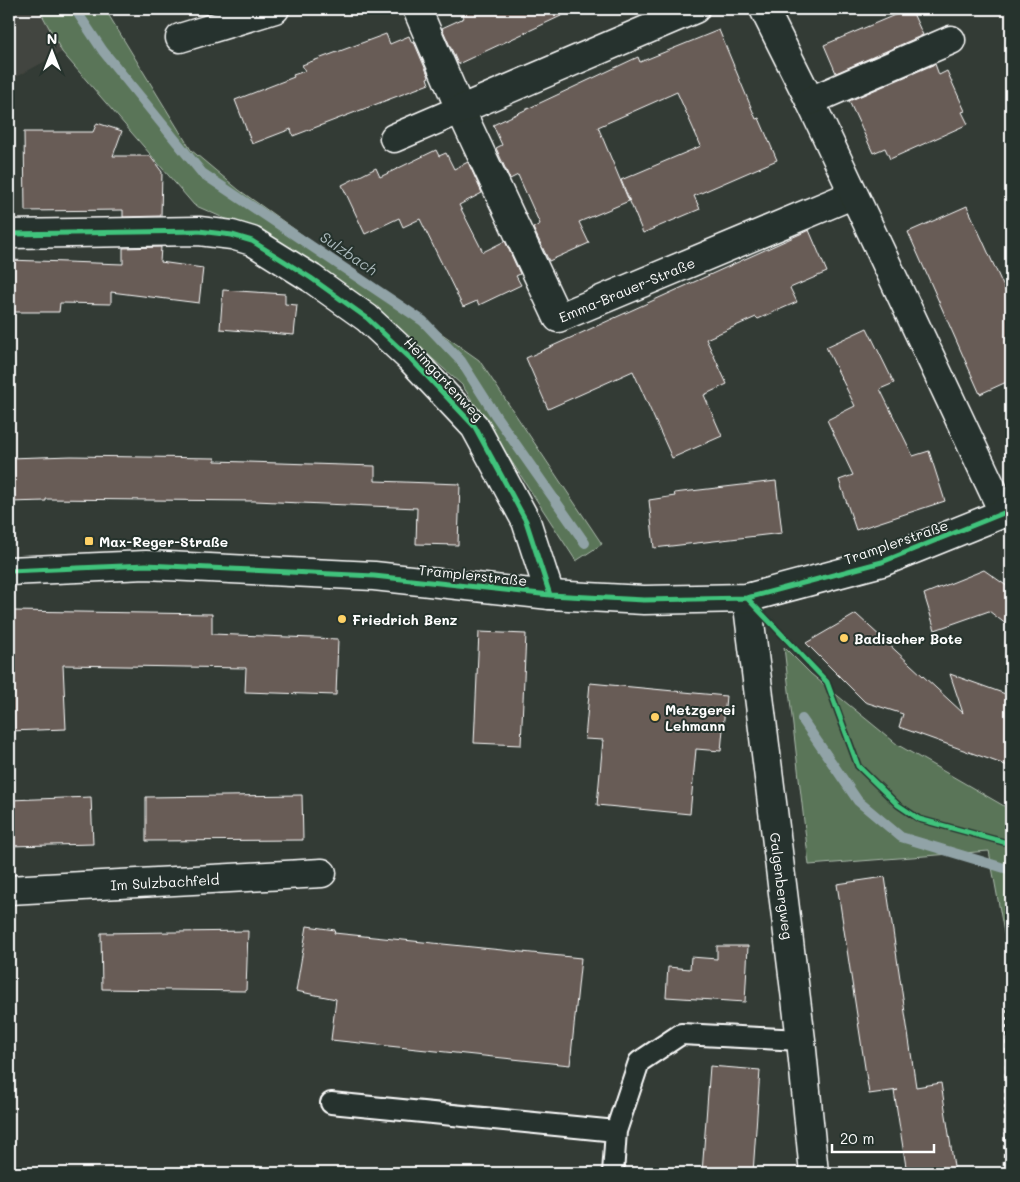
<svg xmlns="http://www.w3.org/2000/svg" width="1020" height="1182" viewBox="0 0 1020 1182" font-family="Mali,sans-serif">
  <style>
    .built { fill: #43453f }
    .green { fill: #5a7459; stroke: #acbaac }
    .lines { fill: none; stroke-linecap: round; stroke-linejoin: round }
    .stream { stroke: #91a3a7; stroke-width: 10 }
    .building { fill: #685c56; stroke: #fff }
    .lane-casing { stroke: #fff; stroke-width: 24 }
    .street-casing { stroke: #fff; stroke-width: 31 }
    .secondary-casing { stroke: #fff; stroke-width: 31 }
    .path { stroke: #fff; stroke-width: 3; stroke-dasharray: 4 4; stroke-linecap: butt }
    .lane { stroke: #26332d; stroke-width: 20 }
    .street { stroke: #26332d; stroke-width: 28 }
    .secondary { stroke: #26332d; stroke-width: 28 }
    .cycleway-casing { stroke: #26332d; stroke-width: 8 }
    .cycleway { stroke: #40c37c; stroke-width: 5 }
    .poi-dot { fill: #ffd166; stroke: #26332d; stroke-width: 2 }
    .labels { text-anchor: middle; dominant-baseline: central; stroke-width: 4; stroke-linejoin: round; paint-order: stroke }
    .street-label { font-size: 14px; fill: #fff; stroke: #26332d }
    .poi-label { font-size: 14px; font-weight: bold; fill: #fff; stroke: #26332d; text-anchor: start }
    .water-label { font-size: 15px; font-style: italic; fill: #acbabd; stroke: #26332d }
  </style>
  <rect width="100%" height="100%" fill="#333b35"/>
  <filter id="ink" filterUnits="userSpaceOnUse"><feTurbulence type="fractalNoise" baseFrequency=".02" numOctaves="2"/><feDisplacementMap in="SourceGraphic" scale="10" xChannelSelector="R" yChannelSelector="G"/><feConvolveMatrix kernelMatrix="1 2 1 2 8 2 1 2 1" color-interpolation-filters="sRGB"/></filter>
  <g filter="url(#ink)">
    <path class="built" d="M9 9H39L62 52 9 81Z"/>
    <path class="green" d="M39 9H105L191 150 239 190 479 360 602 544 576 561 462 385 379 311 260 234 194 205 62 52Z
      M784 647 811 674 898 745 1011 810V938H1005L989 851 809 865Z"/>
    <g class="lines">
      <path class="stream" d="M75 9 103 51 202 173 423 321 461 361 496 416 585 543
        M802 719 858 801 901 837 1011 870"/>
    </g>
    <path class="building" d="M460 9H576L458 64 442 28 464 18Z
      M909 9H911L923 35 836 73 824 45Z
      M719 30 756 119 759 118 777 160 694 196 700 209 643 233 621 180 701 146 677 92 598 127 629 201 579 222 589 243 549 261 533 228 540 224 518 175 510 179 496 148 502 145 493 125 638 57 640 62Z
      M386 34 390 44 409 36 412 43 414 42 429 77 427 78 429 84 293 136 291 129 252 144 235 100 294 77 293 75 305 71 302 65Z
      M935 64 939 75 947 71 965 111 962 112 968 124 890 159 885 148 873 153 849 101Z
      M97 123 122 131 113 156H150L162 172 161 216 123 217V210L25 211 24 132H93Z
      M436 150 439 156 446 153 454 169 468 162 482 193 459 205 483 252 505 241 520 274 516 276 521 285 479 305 477 301 463 307 420 219 403 227 399 218 365 234 342 185 376 168 380 177Z
      M967 206 1011 303V380L980 394 908 232Z
      M809 230 827 272 790 288 797 302 758 319 756 317 706 339 727 384 704 395 722 436 672 458 633 371 548 409 526 358Z
      M161 247 160 262 203 268 199 303 111 292V304L60 303 59 312H9V260L123 264V248Z
      M223 290 285 294V304L297 305 294 335 220 329Z
      M867 328 894 383 880 389 913 456 929 451 945 501 856 530 839 480 853 475 827 420 855 406 826 347Z
      M71 456 215 458V461L375 466V481L460 484 458 545 416 544 417 508 255 501 46 499V501L9 502V458Z
      M776 481 782 533 654 548 649 500 675 496 674 493Z
      M984 570 1011 589V628L989 611 935 630 924 594Z
      M13 611 212 614V634L338 639 336 695 245 692 246 668 63 665 66 729 9 731V700L12 699Z
      M856 614 963 713 950 674 1011 696V767L899 727 903 714 865 702 806 643Z
      M479 632 526 634 521 745 474 743Z
      M590 683 726 696 721 751 696 749 690 814 597 805 603 740 585 739Z
      M302 795 303 840 146 841V797Z
      M91 797 93 844 9 846V800Z
      M885 877 916 1087 941 1083 955 1173H907L894 1091 898 1090 869 1094 837 884Z
      M307 926 335 930 334 933 581 958 570 1065 331 1040 336 999 296 991Z
      M248 931 246 991 102 989 101 933Z
      M717 946H748L745 1002 666 997 668 967 690 969 691 957 717 959Z
      M710 1066 760 1070 753 1173H702Z"/>
    <g class="lines">
      <g class="lane-casing">
        <path id="lane" d="M331 1103 616 1131
          M613 1173 616 1131 639 1062 681 1034 801 1040"/>
      </g>
      <g class="street-casing">
        <g id="street">
          <path id="s1" d="M417 9 460 109 558 318 852 195"/>
          <path d="M764 9 810 101 1004 514"/>
          <path d="M180 38 275 9"/>
          <path d="M810 101 951 40"/>
          <path d="M394 138 695 9"/>
          <path d="M9 234 199 231 232 235 252 241 311 278 367 318 410 358 475 427 526 521 550 595"/>
          <path id="s2" d="M747 598 801 1040 814 1173"/>
          <path id="s3" d="M9 890 322 873"/>
        </g>
      </g>
      <g class="secondary-casing">
        <path id="secondary" d="M9 571 146 565 374 576 550 595 644 600 747 598 882 562 1011 510"/>
      </g>
      <path class="path" d="M1004 1173 1008 995"/>
      <use href="#lane" class="lane"/>
      <use href="#street" class="street"/>
      <use href="#secondary" class="secondary"/>
      <g class="cycleway-casing">
        <path id="cycleway" d="M9 234 199 231 232 235 252 241 311 278 367 318 410 358 475 427 526 521 550 595
          M9 571 146 565 374 576 550 595 644 600 747 598 882 562 1011 510
          M747 598 827 682 858 766 898 805 919 819 1011 844"/>
      </g>
      <use href="#cycleway" class="cycleway"/>
    </g>
  </g>
  <g class="poi-dot">
    <rect x="84" y="536" width="10" height="10" rx="2.5"/>
    <circle cx="342" cy="619" r="5"/>
    <circle cx="844" cy="638" r="5"/>
    <circle cx="655" cy="717" r="5"/>
  </g>
  <g class="labels">
    <g class="street-label">
      <text stroke="none"><textPath href="#s1" startOffset="414">Emma-Brauer-Straße</textPath></text>
      <text transform="translate(444 379) rotate(47)">Heimgartenweg</text>
      <text transform="translate(896 542) rotate(-19)">Tramplerstraße</text>
      <text transform="translate(473 575) rotate(6)">Tramplerstraße</text>
      <text stroke="none"><textPath href="#s3" startOffset="156">Im Sulzbachfeld</textPath></text>
      <text stroke="none"><textPath href="#s2" startOffset="290">Galgenbergweg</textPath></text>
    </g>
    <g class="poi-label">
      <text x="99" y="541">Max-Reger-Straße</text>
      <text x="352" y="619">Friedrich Benz</text>
      <text x="854" y="638">Badischer Bote</text>
      <text x="665" y="709">Metzgerei<tspan x="665" dy="16">Lehmann</tspan></text>
    </g>
    <g class="water-label">
      <text transform="translate(349 253) rotate(34)">Sulzbach</text>
    </g>
  </g>
  <rect width="1020" height="1182" fill="none" stroke="#26332d" stroke-width="30"/>
  <rect x="15" y="15" width="990" height="1152" fill="none" stroke="#fff" stroke-width="2" filter="url(#ink)"/>
  <g transform="translate(52 52)" stroke="#26332d" stroke-width="4" paint-order="stroke">
  <path d="M0-4L9 19L0 12L-9 19Z" fill="#ffffff"/>
  <text y="-8" font-size="14" font-weight="bold" text-anchor="middle" fill="#ffffff">N</text>
  </g>
  <path d="M832 1144v8h102v-8" fill="none" stroke="#ffffff" stroke-width="2.5"/>
  <text x="840" y="1144" font-size="15" fill="#ffffff" stroke="#26332d" stroke-width="4" paint-order="stroke">20 m</text>
</svg>
